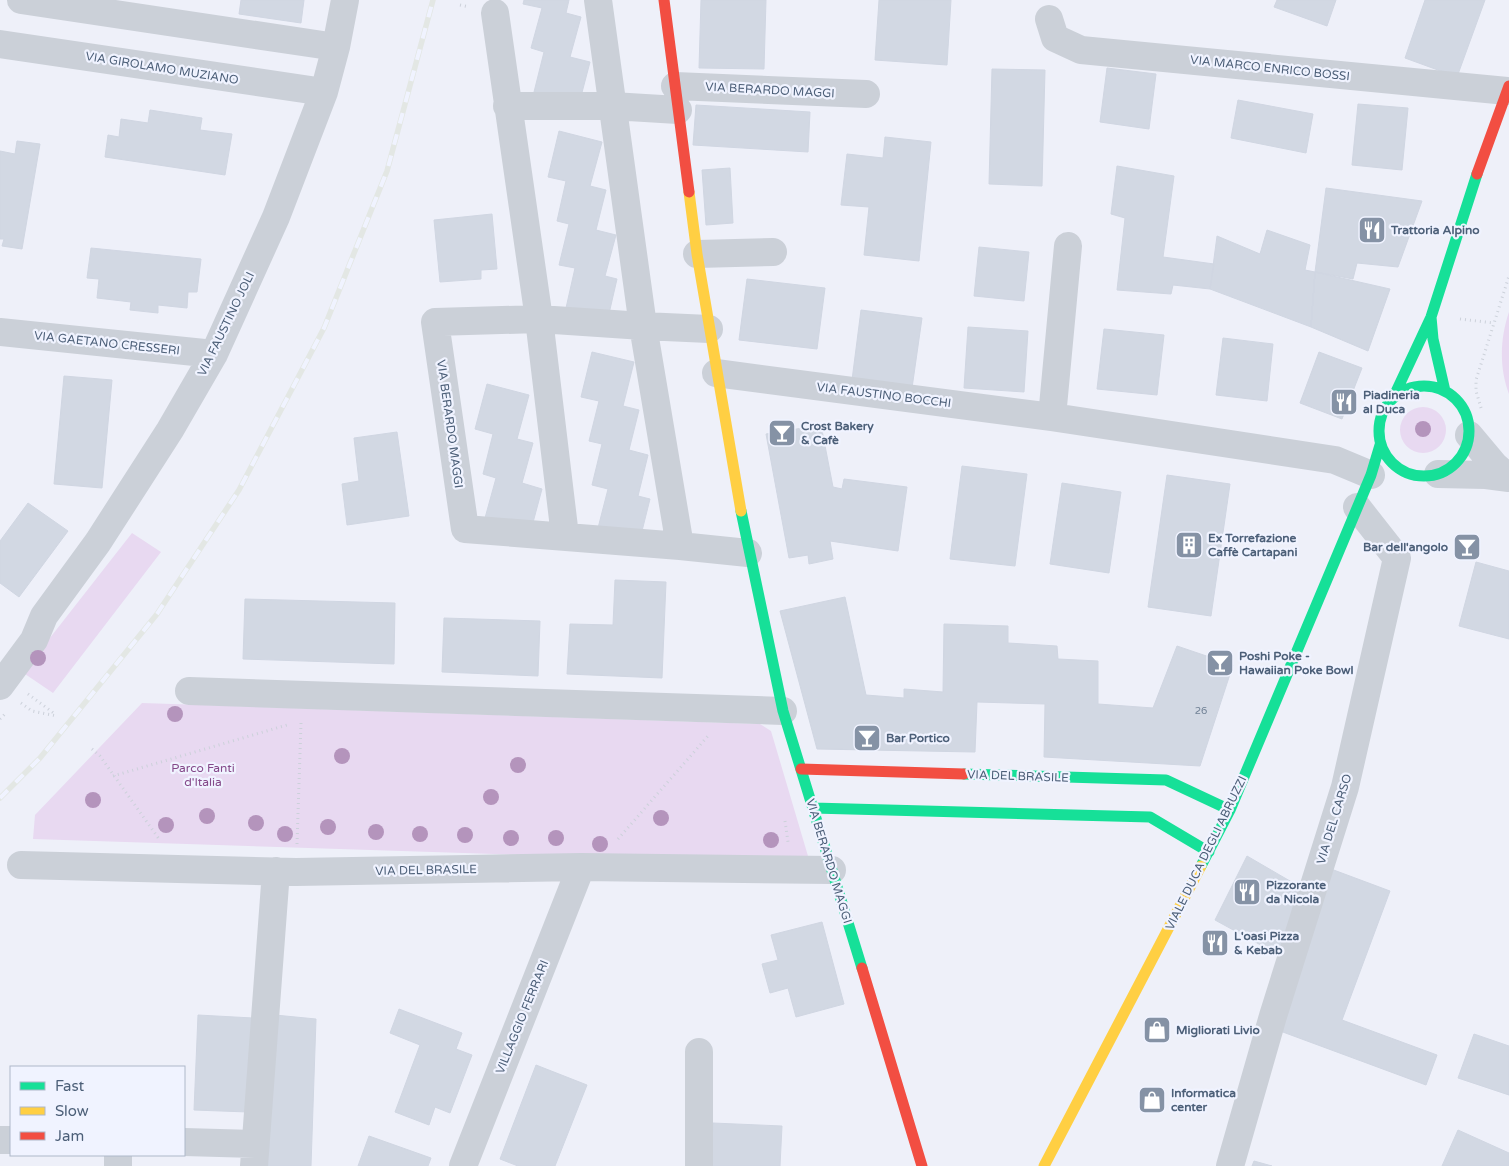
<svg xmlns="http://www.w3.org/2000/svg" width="1509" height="1166" viewBox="0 0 1509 1166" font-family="'Varela Round',sans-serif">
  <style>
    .green { fill: #e8d9f1 }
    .building { fill: #d2d8e3; stroke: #d0d6e2 }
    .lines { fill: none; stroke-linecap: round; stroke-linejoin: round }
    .path { stroke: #ccd1da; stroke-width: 3; stroke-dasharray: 1 4; stroke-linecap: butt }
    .street { stroke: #cbd0d8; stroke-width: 28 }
    .fast { stroke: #16e098; stroke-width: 11 }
    .slow { stroke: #ffcf43; stroke-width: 11 }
    .jam { stroke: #f24e42; stroke-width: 11 }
    .rail-casing { stroke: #e3e7e4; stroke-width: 5.5 }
    .rail { stroke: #f0f3ff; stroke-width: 4; stroke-dasharray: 11; stroke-linecap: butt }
    .tree { fill: #b494bc }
    .labels { text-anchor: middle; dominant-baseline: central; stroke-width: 4.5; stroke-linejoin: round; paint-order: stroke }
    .number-label { font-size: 10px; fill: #708095 }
    .street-label { font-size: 12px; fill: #4c5f78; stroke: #f0f3ff }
    .poi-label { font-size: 12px; font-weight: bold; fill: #4c5f78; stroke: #f0f3ff; text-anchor: start }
    .park-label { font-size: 12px; fill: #85498a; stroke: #f0f3ff }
  </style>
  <rect width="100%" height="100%" fill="#eef0f9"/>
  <path class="green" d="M1509 312V394C1499 368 1500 338 1509 312Z
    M1400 430a23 23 0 1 1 46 0a23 23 0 1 1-46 0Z
    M132 533 161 552 53 693 25 674 35 657Z
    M142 703 760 724 771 731 808 856 801 864 33 839 35 815Z"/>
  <path class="building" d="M241 0H304L301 23 239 14Z
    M524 0H569L566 13 581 17 570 57 590 62 579 104 534 92 544 52 531 48 542 8 523 4Z
    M701 0H766L764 69 699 68Z
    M879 0H951L947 65 875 60Z
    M1277 0H1336L1327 26 1274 7Z
    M1425 0H1485L1457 77 1405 58Z
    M1107 68 1156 74 1149 129 1100 122Z
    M992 69 1045 70 1042 186 989 184Z
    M1238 100 1313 114 1306 153 1231 138Z
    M1358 104 1408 108 1402 170 1352 165Z
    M696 105 810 112 808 152 693 145Z
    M150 110 202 118 200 130 232 134 225 175 105 157 108 135 119 137 121 119 148 123Z
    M559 131 602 142 590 186 606 190 596 230 616 235 605 276 617 279 608 318 566 308 575 268 559 265 569 224 557 221 566 181 548 177Z
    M885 137 931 142 919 261 864 255 869 207 841 205 847 154 883 158Z
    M17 141 40 144 22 249 2 246 4 239H0V151L15 154Z
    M1117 166 1174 176 1163 257 1214 264 1210 289 1173 285 1171 294 1117 290 1125 218 1111 214Z
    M730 168 733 223 706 225 702 170Z
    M1326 188 1422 201 1398 267 1357 263 1353 279 1315 272Z
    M492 214 497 269 481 270V279L440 282 434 220Z
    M1267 230 1310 245 1305 270 1315 272 1311 327 1210 289 1217 236 1260 254Z
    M979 247 1029 252 1024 301 974 296Z
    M91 248 201 259 197 292H188L187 308 158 305V313L130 310 131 302 97 298 99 279 87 278Z
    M1315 272 1390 289 1368 351 1311 327Z
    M747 279 825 288 817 349 739 340Z
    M861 310 922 318 912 388 852 380Z
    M968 327 1028 331 1024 392 964 388Z
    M1104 329 1164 335 1157 395 1097 389Z
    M1223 338 1273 344 1267 401 1216 395Z
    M592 352 634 362 623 406 639 410 629 450 648 455 638 496 650 499 640 539 598 528 608 489 592 485 602 444 589 441 599 401 581 397Z
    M1319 352 1362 368 1342 419 1300 403Z
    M64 376 112 380 102 488 54 484Z
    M487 384 529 395 517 439 533 443 522 483 542 489 531 530 485 518 496 478 483 474 493 434 475 429Z
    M821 425 833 487 842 489 844 479 907 487 898 551 830 541 833 559 809 564 808 555 789 558 766 434Z
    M397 432 409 516 347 525 342 484 359 481 354 438Z
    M962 466 1027 474 1015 566 950 559Z
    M1167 475 1230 484 1211 616 1148 607Z
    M1062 483 1121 492 1109 573 1050 564Z
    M28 503 68 531 19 597 0 583V541Z
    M1476 562 1509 571V639L1459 626Z
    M615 580 666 582 662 678 567 674 570 624 613 625Z
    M845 597 866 695 904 698V689L943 692 944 624 1008 626V643L1057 646 1058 659 1098 661V704L1153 708 1177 646 1233 665 1200 766 1044 757 1045 704 977 702 975 752 817 749 780 611Z
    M245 599 395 603 394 664 243 659Z
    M444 618 540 621 538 676 442 672Z
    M1247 856 1302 888 1279 955 1215 920Z
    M1331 869 1390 891 1342 1020 1437 1055 1426 1085 1272 1028Z
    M822 922 844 1004 796 1017 788 988 770 993 762 964 778 960 771 935Z
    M399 1009 462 1033 456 1049 472 1055 450 1113 435 1107 429 1125 395 1112 420 1045 390 1033Z
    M198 1015 253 1018 248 1112 194 1110Z
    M275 1015 316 1019 311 1166H268Z
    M1474 1034 1509 1046V1095L1458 1078Z
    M536 1065 587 1085 555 1166H518L500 1159Z
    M713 1123 782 1126 780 1166H711Z
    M1458 1130 1509 1153V1166H1442Z
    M369 1136 431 1158 428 1166H358Z
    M1254 1161 1272 1166H1252Z"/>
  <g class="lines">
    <path class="path" d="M460 5 469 7
      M1460 319 1494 323
      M1481 408 1476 391V380L1509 276
      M28 694 55 714
      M21 703 32 711 57 716
      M0 719 5 714
      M92 749 100 756 159 839
      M113 776 287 725
      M785 821 788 842
      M618 839 708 736
      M297 844 301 723"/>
    <path class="street" d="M21 0 336 47
      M598 0 643 326 709 329
      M495 13 539 319 565 536
      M1049 19 1055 38 1081 50 1507 91
      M0 44 324 92
      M675 86 866 94
      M507 106H612L678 110
      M697 254 773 252
      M0 332 214 354
      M716 373 1052 417 1335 460 1371 475
      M1052 417 1068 246
      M1469 435 1495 466 1509 478
      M1438 474 1486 475 1509 478
      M680 546 643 326 539 319 435 322 465 529 680 546 748 553
      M0 686 34 640 44 616 98 542 170 430 214 354 276 217 324 92 336 47 345 0
      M189 691 783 711
      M21 865 296 872 581 867 832 870
      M699 1052V1166
      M0 1140H11
      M184 1142 255 1144
      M118 1155V1166
      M254 1166 276 871
      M463 1166 581 867
      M1230 1166 1273 1016 1345 787 1397 558 1357 507"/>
    <path class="fast" d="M1431 317 1433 339 1445 391
      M1379 431a45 45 0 1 1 90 0a45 45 0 1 1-90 0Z
      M1394 396 1431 317 1477 174
      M741 511 783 711 862 968
      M964 774 1166 780 1230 810
      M813 808 1150 817 1209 852
      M1201 866 1230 810 1371 475 1380 445"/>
    <path class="slow" d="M689 192 697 254 741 511
      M1044 1166 1201 866"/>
    <path class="jam" d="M664 0 689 192
      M1477 174 1509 86
      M801 769 964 774
      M862 968 922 1166"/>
    <g class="rail-casing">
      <path id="rail" d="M0 798 40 758 157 614 239 490 324 328 387 171 433 0"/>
    </g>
    <use href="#rail" class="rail"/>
  </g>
  <g class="tree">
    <circle cx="1423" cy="429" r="8"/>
    <circle cx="38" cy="658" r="8"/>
    <circle cx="175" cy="714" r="8"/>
    <circle cx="342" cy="756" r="8"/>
    <circle cx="518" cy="765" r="8"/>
    <circle cx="491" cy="797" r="8"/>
    <circle cx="93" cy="800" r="8"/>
    <circle cx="207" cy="816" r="8"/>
    <circle cx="661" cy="818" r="8"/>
    <circle cx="256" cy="823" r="8"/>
    <circle cx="166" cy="825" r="8"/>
    <circle cx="328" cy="827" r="8"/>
    <circle cx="376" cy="832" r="8"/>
    <circle cx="285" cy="834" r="8"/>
    <circle cx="420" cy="834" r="8"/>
    <circle cx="465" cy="835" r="8"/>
    <circle cx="511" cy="838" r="8"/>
    <circle cx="556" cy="838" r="8"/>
    <circle cx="771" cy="840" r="8"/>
    <circle cx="600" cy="844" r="8"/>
  </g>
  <defs>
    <g id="restaurant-square" transform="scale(1.4375)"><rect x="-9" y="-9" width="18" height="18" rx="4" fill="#8592a5" stroke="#f0f3ff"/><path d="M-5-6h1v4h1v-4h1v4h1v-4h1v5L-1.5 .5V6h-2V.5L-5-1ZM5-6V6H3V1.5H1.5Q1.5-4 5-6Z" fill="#fff"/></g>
    <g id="bar-square" transform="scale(1.4375)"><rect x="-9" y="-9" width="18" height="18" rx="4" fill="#8592a5" stroke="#f0f3ff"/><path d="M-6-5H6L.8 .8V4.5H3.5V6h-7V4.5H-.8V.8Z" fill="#fff"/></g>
    <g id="building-square" transform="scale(1.4375)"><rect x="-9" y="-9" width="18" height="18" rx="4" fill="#8592a5" stroke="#f0f3ff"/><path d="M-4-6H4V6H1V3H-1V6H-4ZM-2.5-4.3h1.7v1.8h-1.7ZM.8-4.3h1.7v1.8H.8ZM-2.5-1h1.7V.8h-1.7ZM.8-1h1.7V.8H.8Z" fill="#fff"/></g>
    <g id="shop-square" transform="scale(1.4375)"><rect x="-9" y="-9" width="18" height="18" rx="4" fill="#8592a5" stroke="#f0f3ff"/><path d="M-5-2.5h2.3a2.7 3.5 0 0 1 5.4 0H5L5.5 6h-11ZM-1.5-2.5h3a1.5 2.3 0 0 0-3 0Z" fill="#fff"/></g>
  </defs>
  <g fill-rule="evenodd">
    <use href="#restaurant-square" x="1372" y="230"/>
    <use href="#restaurant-square" x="1344" y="402"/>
    <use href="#bar-square" x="782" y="433"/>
    <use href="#building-square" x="1189" y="545"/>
    <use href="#bar-square" x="1467" y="547"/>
    <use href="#bar-square" x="1220" y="663"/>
    <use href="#bar-square" x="867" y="738"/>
    <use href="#restaurant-square" x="1247" y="892"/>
    <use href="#restaurant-square" x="1215" y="943"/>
    <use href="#shop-square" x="1157" y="1030"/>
    <use href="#shop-square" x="1152" y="1100"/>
  </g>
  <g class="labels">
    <g class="number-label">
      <text x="1201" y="711">26</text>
    </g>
    <g class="street-label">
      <text transform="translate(162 68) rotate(9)">VIA GIROLAMO MUZIANO</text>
      <text transform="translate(1270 68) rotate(6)">VIA MARCO ENRICO BOSSI</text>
      <text transform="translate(770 90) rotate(3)">VIA BERARDO MAGGI</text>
      <text transform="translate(226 324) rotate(-64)">VIA FAUSTINO JOLI</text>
      <text transform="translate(107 343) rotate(6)">VIA GAETANO CRESSERI</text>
      <text transform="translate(884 395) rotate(7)">VIA FAUSTINO BOCCHI</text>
      <text transform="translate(450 424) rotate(82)">VIA BERARDO MAGGI</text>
      <text transform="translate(1018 776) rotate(2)">VIA DEL BRASILE</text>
      <text transform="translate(1334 819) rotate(-73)">VIA DEL CARSO</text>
      <text transform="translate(1206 853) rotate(-64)">VIALE DUCA DEGLI ABRUZZI</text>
      <text transform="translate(829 861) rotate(73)">VIA BERARDO MAGGI</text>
      <text transform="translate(426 870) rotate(-1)">VIA DEL BRASILE</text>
      <text transform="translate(522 1017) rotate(-68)">VILLAGGIO FERRARI</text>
    </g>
    <g class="poi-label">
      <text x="1391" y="230">Trattoria Alpino</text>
      <text x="1363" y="395">Piadineria<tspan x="1363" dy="14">al Duca</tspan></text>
      <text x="801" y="426">Crost Bakery<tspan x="801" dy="14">&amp; Cafè</tspan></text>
      <text x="1208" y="538">Ex Torrefazione<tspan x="1208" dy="14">Caffè Cartapani</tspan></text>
      <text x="1448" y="547" text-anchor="end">Bar dell'angolo</text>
      <text x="1239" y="656">Poshi Poke -<tspan x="1239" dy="14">Hawaiian Poke Bowl</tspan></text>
      <text x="886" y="738">Bar Portico</text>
      <text x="1266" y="885">Pizzorante<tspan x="1266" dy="14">da Nicola</tspan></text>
      <text x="1234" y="936">L'oasi Pizza<tspan x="1234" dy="14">&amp; Kebab</tspan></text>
      <text x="1176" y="1030">Migliorati Livio</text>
      <text x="1171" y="1093">Informatica<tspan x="1171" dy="14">center</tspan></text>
    </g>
    <g class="park-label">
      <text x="203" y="768">Parco Fanti<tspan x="203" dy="14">d'Italia</tspan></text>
    </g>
  </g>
  <rect x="10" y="1066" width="175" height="90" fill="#f0f3ff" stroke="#aeb8c9"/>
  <rect x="20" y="1082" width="25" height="8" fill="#16e098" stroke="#aeb8c9"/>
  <text x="55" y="1091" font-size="15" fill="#4c5f78">Fast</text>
  <rect x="20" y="1107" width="25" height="8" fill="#ffcf43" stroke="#aeb8c9"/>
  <text x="55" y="1116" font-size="15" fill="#4c5f78">Slow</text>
  <rect x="20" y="1132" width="25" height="8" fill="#f24e42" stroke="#aeb8c9"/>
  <text x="55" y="1141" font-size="15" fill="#4c5f78">Jam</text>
</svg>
